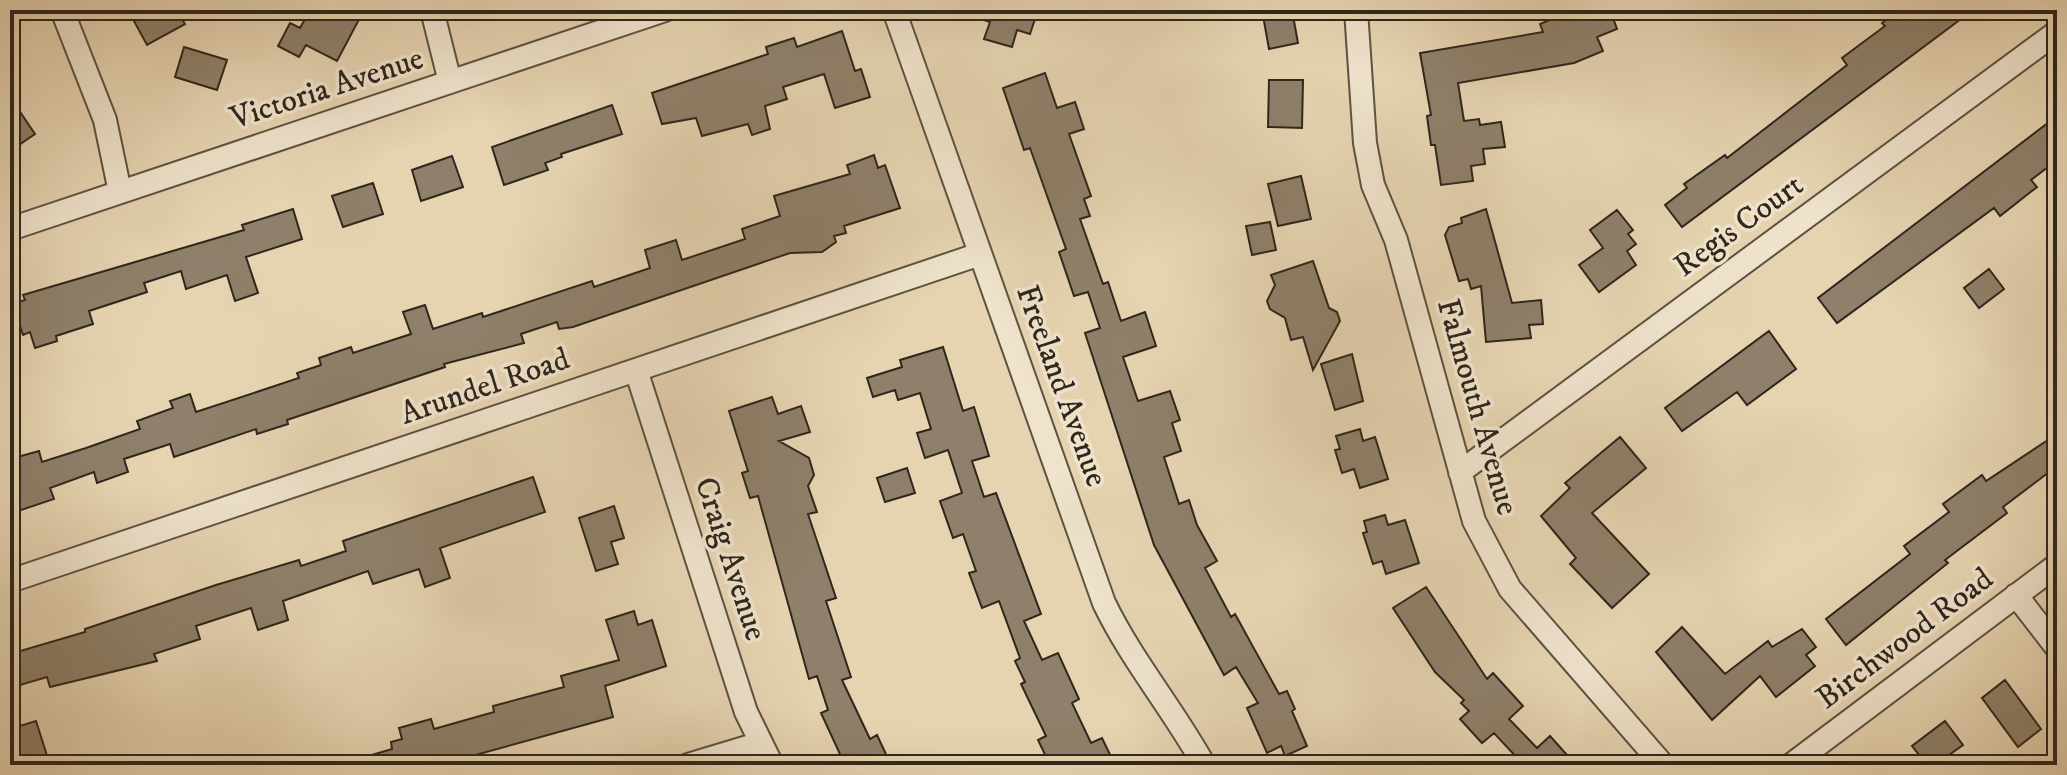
<svg xmlns="http://www.w3.org/2000/svg" width="2067" height="775" viewBox="0 0 2067 775" font-family="'IM FELL DW Pica',serif">
  <style>
    .building { fill: #8e806a; stroke: #2f261d; stroke-width: 2 }
    .lines { fill: none; stroke-linecap: round; stroke-linejoin: round }
    .minor-casing { stroke: #5d5242; stroke-width: 26 }
    .minor { stroke: #efe3cc; stroke-width: 22 }
    .labels { text-anchor: middle; dominant-baseline: central; stroke-width: 7; stroke-linejoin: round; paint-order: stroke }
    .street-label { font-size: 32px; fill: #2f261d; stroke: #efe3cc }
  </style>
  <rect width="100%" height="100%" fill="#e6d4b1"/>
  <filter id="stains"><feTurbulence type="fractalNoise" baseFrequency=".0025" numOctaves="4"/><feColorMatrix values="0 0 0 0 .2 0 0 0 0 .09 0 0 0 0 .02 0 0 0 .5 -.17"/></filter>
  <radialGradient id="worn" r=".72"><stop offset=".6" stop-color="#630" stop-opacity="0"/><stop offset="1" stop-color="#630" stop-opacity=".3"/></radialGradient>
  <path class="building" d="M128 10H177L185 24 147 45Z
    M310 10H364L337 61 306 45 299 57 278 46 290 23 300 28Z
    M969 10H1038L1030 34 1017 30 1012 47 984 39 990 22 968 15Z
    M1262 10H1292L1298 43 1269 49Z
    M1574 10H1610L1617 29 1597 37 1603 51 1574 63 1458 83 1464 121 1479 119 1480 125 1501 122 1505 147 1483 149 1485 164 1471 166 1473 181 1441 185 1435 145H1431L1427 116 1431 115 1420 53 1543 32 1540 24Z
    M1899 10H1973L1682 227 1665 205 1687 188 1684 184 1725 155 1727 158 1847 65 1842 58 1885 26 1882 23Z
    M842 31 855 71 861 69 870 97 835 108 824 74 783 87 787 99 765 106 770 129 752 135 748 124 702 136 696 118 662 124 652 93 768 54 766 47 794 38 797 47Z
    M184 47 227 60 217 90 175 77Z
    M1045 73 1057 108 1075 102 1084 129 1069 134 1091 196 1084 199 1090 216 1080 219 1103 284 1108 282 1121 321 1145 312 1156 346 1123 357 1138 401 1170 391 1180 420 1172 423 1181 451 1164 457 1179 504 1189 500 1197 525 1217 561 1205 568 1231 617 1235 614 1279 694 1287 691 1295 709 1292 711 1307 746 1285 756 1281 746 1267 753 1247 708 1258 703 1236 667 1224 675 1154 545 1085 333 1100 328 1088 292 1074 296 1059 252 1066 249 1030 148 1024 150 1003 88Z
    M1269 80H1303L1302 128 1268 127Z
    M10 97 35 134 10 151Z
    M612 105 622 134 561 154 562 157 545 163 548 170 504 185 492 147Z
    M2057 116V160L2031 180 2037 187 2000 216 1994 208 1837 323 1818 298Z
    M874 155 878 168 885 165 900 208 844 226 846 233 834 236 836 242 822 252 790 253 573 327 559 329 557 322 521 334 524 343 444 364 445 367 287 420 288 424 257 434 256 429 174 457 170 444 124 459 128 472 97 483 94 472 50 488 54 499 18 511 16 506 10 508V475L18 472 14 458 39 451 42 462 86 448 140 429 137 421 173 408 170 401 190 394 196 412 299 378 297 373 321 365 319 358 351 347 353 353 411 334 403 312 425 305 433 329 482 313 483 317 592 281 594 287 650 268 645 250 676 240 682 260 745 239 742 229 780 216 774 196 850 174 847 165Z
    M452 156 463 187 421 201 412 170Z
    M1301 176 1311 219 1278 226 1268 184Z
    M373 183 383 214 343 227 332 196Z
    M293 209 302 239 246 257 258 293 235 301 227 275 186 289 181 271 144 283 147 292 89 311 93 324 56 336 57 341 35 348 30 332 23 335 13 304 25 300 23 295 244 230 242 225Z
    M1486 209 1512 303 1541 300 1543 324 1529 325 1531 338 1486 342 1481 286 1471 289 1468 279 1459 281 1445 235 1449 227 1462 223 1461 218Z
    M1617 210 1633 230 1628 234 1636 244 1627 251 1636 265 1599 292 1579 265 1603 248 1590 230Z
    M1270 222 1276 250 1252 255 1246 226Z
    M1313 261 1329 308 1337 312 1340 321 1313 370 1303 337 1291 340 1285 318 1270 309 1267 301 1275 285 1271 275Z
    M1989 269 2004 289 1979 308 1964 288Z
    M1769 331 1796 369 1747 405 1737 392 1682 431 1665 408Z
    M943 347 963 411 974 407 989 456 972 461 984 497 996 493 1041 614 1024 621 1042 660 1058 653 1079 699 1072 703 1091 743 1102 738 1115 765H1050L1038 740 1046 736 1021 684 1025 682 1015 661 1020 658 999 601 982 608 969 573 976 571 963 534 953 538 940 501 962 493 948 450 925 458 917 433 931 429 920 393 898 400 895 390 873 397 867 378 902 367 900 360Z
    M1352 354 1363 401 1335 410 1321 364Z
    M772 397 778 414 801 406 810 432 779 441 809 458 814 475 808 486 817 512 808 514 836 598 826 601 851 677 842 680 870 739 877 735 891 765H845L821 713 828 710 817 676 809 679 758 496 750 498 742 473 748 471 729 411Z
    M1360 429 1363 441 1375 437 1388 479 1360 488 1354 469 1342 473 1335 450 1340 449 1336 436Z
    M2057 434V466L2003 507 2007 513 1945 560 1948 563 1846 645 1826 619 1910 554 1904 546 1949 512 1943 504 1982 475 1986 481Z
    M1620 437 1646 468 1592 513 1649 574 1612 608 1570 564 1576 558 1541 516 1570 488 1565 483Z
    M907 468 915 493 885 502 877 478Z
    M533 477 545 512 440 548 450 578 425 587 419 569 373 584 368 571 283 601 288 620 258 630 251 608 196 626 200 639 154 654 157 661 50 687 47 677 10 688V654L85 632V629L216 585 299 560 301 566 346 551 343 541Z
    M614 506 624 538 611 542 618 564 596 571 579 518Z
    M1385 515 1388 525 1405 520 1419 563 1386 574 1382 561 1373 564 1363 533 1367 532 1364 521Z
    M1426 587 1487 679 1493 673 1523 706 1509 719 1537 748 1550 736 1576 765H1519L1522 763 1494 733 1482 743 1460 719 1469 711 1461 703 1464 700 1435 672 1393 608Z
    M634 611 638 625 652 620 666 666 605 686 613 717 439 765H356L355 760 392 749 391 742 402 739 399 728 431 719 434 729 494 712 493 706 564 687 561 676 619 660 606 620Z
    M1682 627 1725 674 1768 641 1772 647 1802 629 1816 647 1806 655 1815 666 1776 697 1760 676 1712 720 1656 652Z
    M2005 680 2041 729 2018 747 1982 698Z
    M36 721 50 765H10V729Z
    M1945 721 1963 745 1935 765H1927L1912 746Z"/>
  <g class="lines">
    <g class="minor-casing">
      <path id="minor" d="M62 10 105 120 120 192
        M432 10 450 82
        M894 10 1104 603C1132 661 1173 709 1204 765
        M1356 10 1365 143 1373 185 1396 240 1474 521 1510 589 1663 765
        M10 229 665 10
        M636 370 746 712 772 765
        M1460 472 2057 32
        M10 581 980 254
        M2016 595 2057 648
        M688 765 761 743
        M1791 765 2057 565"/>
    </g>
    <use href="#minor" class="minor"/>
  </g>
  <g class="labels">
    <g class="street-label">
      <text transform="translate(327 89) rotate(-18)">Victoria Avenue</text>
      <text transform="translate(1739 226) rotate(-36)">Regis Court</text>
      <text transform="translate(1061 386) rotate(70)">Freeland Avenue</text>
      <text transform="translate(485 387) rotate(-19)">Arundel Road</text>
      <text transform="translate(1477 407) rotate(74)">Falmouth Avenue</text>
      <text transform="translate(730 559) rotate(72)">Craig Avenue</text>
      <text transform="translate(1905 639) rotate(-37)">Birchwood Road</text>
    </g>
  </g>
  <rect width="2067" height="775" fill="none" stroke="#e6d4b1" stroke-width="40"/>
  <rect x="12" y="12" width="2043" height="751" fill="none" stroke="#2f261d" stroke-width="4"/>
  <rect x="20" y="20" width="2027" height="735" fill="none" stroke="#2f261d" stroke-width="2"/>
  <rect width="100%" height="100%" filter="url(#stains)"/>
  <rect width="100%" height="100%" fill="url(#worn)"/>
</svg>
